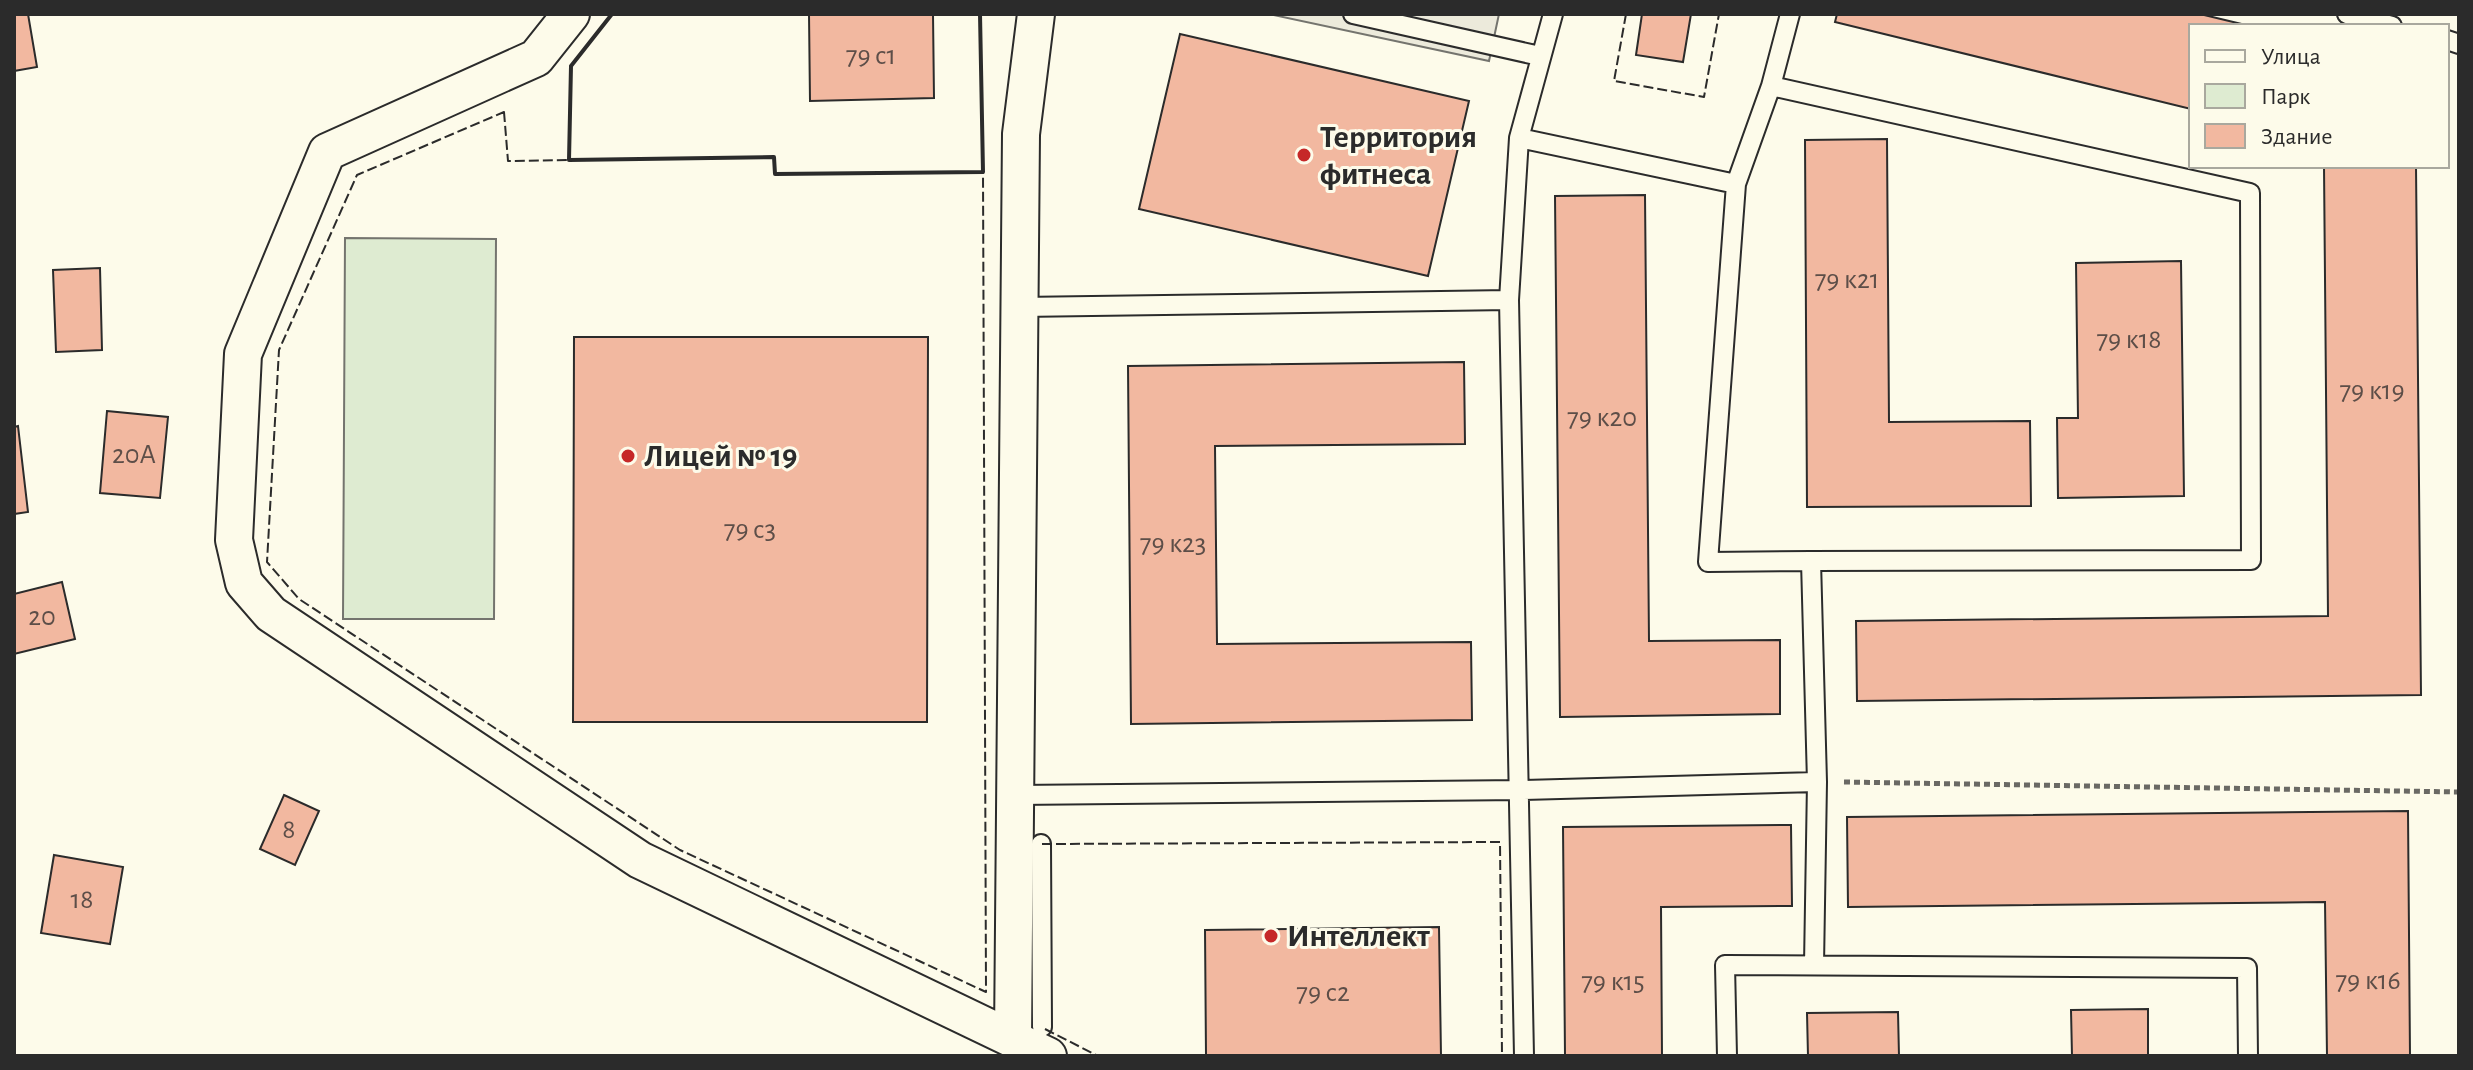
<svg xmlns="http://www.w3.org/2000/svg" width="2473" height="1070" viewBox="0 0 2473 1070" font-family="'Alegreya Sans',sans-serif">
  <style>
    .green { fill: #deebd1; stroke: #74746e; stroke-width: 2 }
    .parking { fill: #eceadb; stroke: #74746e; stroke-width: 2 }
    .building { fill: #f2b8a0; stroke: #2b2b2b; stroke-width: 2 }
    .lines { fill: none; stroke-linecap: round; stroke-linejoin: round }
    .service-casing { stroke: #2b2b2b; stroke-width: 22 }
    .minor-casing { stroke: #2b2b2b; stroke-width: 40 }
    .path { stroke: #6a6964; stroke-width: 5; stroke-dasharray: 6 4; stroke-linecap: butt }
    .service { stroke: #fdfbea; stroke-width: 18 }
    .minor { stroke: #fdfbea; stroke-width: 36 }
    .fence { stroke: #2b2b2b; stroke-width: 2; stroke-dasharray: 10 4; stroke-linecap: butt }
    .wall { stroke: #2b2b2b; stroke-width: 4 }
    .poi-dot { fill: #c62828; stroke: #fdfbea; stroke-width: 3 }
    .labels { text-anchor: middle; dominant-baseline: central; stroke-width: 6; stroke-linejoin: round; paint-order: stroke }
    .number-label { font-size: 28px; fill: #5d4e48 }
    .poi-label { font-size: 32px; font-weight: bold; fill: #2b2b2b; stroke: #fdfbea; text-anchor: start }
  </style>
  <rect width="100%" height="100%" fill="#fdfbea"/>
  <path class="green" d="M345 238 496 239 494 619H343Z"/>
  <path class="parking" d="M1269 14H1499L1489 61Z"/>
  <path class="building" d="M14 14H28L37 67 14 71Z
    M809 14H933L934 98 810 101Z
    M1642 14H1691L1683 62 1636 55Z
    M1837 14H2200L2250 26H2191V109L1835 22Z
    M1180 34 1469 101 1428 276 1139 209Z
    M1887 139 1889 422 2030 421 2031 506 1807 507 1805 140Z
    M2324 166H2416L2421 695 1857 701 1856 621 2328 616Z
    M1645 195 1649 641 1780 640V714L1560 717 1555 196Z
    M2181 261 2184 496 2058 498 2057 418H2078L2076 263Z
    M100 268 102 350 56 352 53 270Z
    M574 337H928L927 722H573Z
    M1464 362 1465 444 1215 446 1217 644 1471 642 1472 720 1131 724 1128 366Z
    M107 411 168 417 160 498 100 493Z
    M18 426 28 512 14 514V427Z
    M62 582 75 639 14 654V594Z
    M284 795 319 811 295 865 260 849Z
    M2408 811 2410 1056H2327L2325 902 1848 907 1847 817Z
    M1791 825 1792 906 1661 907 1662 1056H1565L1563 827Z
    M54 855 123 867 110 944 41 933Z
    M1439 927 1441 1056H1206L1205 930Z
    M2148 1009V1056H2072L2071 1010Z
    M1898 1012 1899 1056H1808L1807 1013Z"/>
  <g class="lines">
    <g class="service-casing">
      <path id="service" d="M1353 14 1540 56
        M2347 14 2392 26
        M2447 40 2459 44
        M1771 86 2250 193 2251 560 1811 561
        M1519 138 1736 184
        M1020 307 1509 300
        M1016 795 1521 790 1817 782 1811 561 1708 562 1736 184 1771 86 1790 14
        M1041 844 1042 1027
        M1814 965 1817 782
        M1524 1056 1509 300 1519 138 1553 14
        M1727 1056 1725 965 2247 968 2248 1056"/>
    </g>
    <g class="minor-casing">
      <path id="minor" d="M571 14 536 58 327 152 243 354 234 540 244 583 271 614 640 860 1048 1056
        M1013 1038 1021 134 1036 14"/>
    </g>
    <path class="path" d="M1844 782 2459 792"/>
    <use href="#service" class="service"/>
    <use href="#minor" class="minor"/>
    <path class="fence" d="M1626 14 1614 81 1704 97 1719 14
      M504 112 508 161 774 157 775 174 983 172 986 992 680 850 299 599 267 562 279 350 357 175Z
      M1042 844 1500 842 1502 1056
      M1045 1029 1098 1056"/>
    <path class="wall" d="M612 14 571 66 569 160 774 157 775 174 983 172 980 14"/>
  </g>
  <g class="poi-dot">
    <circle cx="1304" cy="155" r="8"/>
    <circle cx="628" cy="456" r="8"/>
    <circle cx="1271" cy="936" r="8"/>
  </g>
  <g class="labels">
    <g class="number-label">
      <text x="871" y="56">79 с1</text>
      <text x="1847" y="280">79 к21</text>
      <text x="2129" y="340">79 к18</text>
      <text x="2372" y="391">79 к19</text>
      <text x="1602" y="418">79 к20</text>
      <text x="134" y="455">20А</text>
      <text x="750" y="530">79 с3</text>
      <text x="1173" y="544">79 к23</text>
      <text x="42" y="617">20</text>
      <text x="289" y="830">8</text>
      <text x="82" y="900">18</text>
      <text x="2368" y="981">79 к16</text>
      <text x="1613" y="982">79 к15</text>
      <text x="1323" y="993">79 с2</text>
    </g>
    <g class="poi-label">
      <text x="1320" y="137">Территория<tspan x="1320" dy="37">фитнеса</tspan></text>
      <text x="644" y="456">Лицей № 19</text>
      <text x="1287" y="936">Интеллект</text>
    </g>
  </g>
  <rect width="2473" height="1070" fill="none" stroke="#2b2b2b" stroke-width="32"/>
  <rect x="2189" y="24" width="260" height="144" fill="#fdfbea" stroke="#a9a89e" stroke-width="2"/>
  <rect x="2205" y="50" width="40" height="12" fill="#fdfbea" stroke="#a9a89e" stroke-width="2"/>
  <text x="2261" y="64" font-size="24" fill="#2b2b2b">Улица</text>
  <rect x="2205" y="84" width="40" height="24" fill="#deebd1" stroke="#a9a89e" stroke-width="2"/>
  <text x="2261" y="104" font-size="24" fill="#2b2b2b">Парк</text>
  <rect x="2205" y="124" width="40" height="24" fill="#f2b8a0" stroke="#a9a89e" stroke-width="2"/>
  <text x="2261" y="144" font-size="24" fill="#2b2b2b">Здание</text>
</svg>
